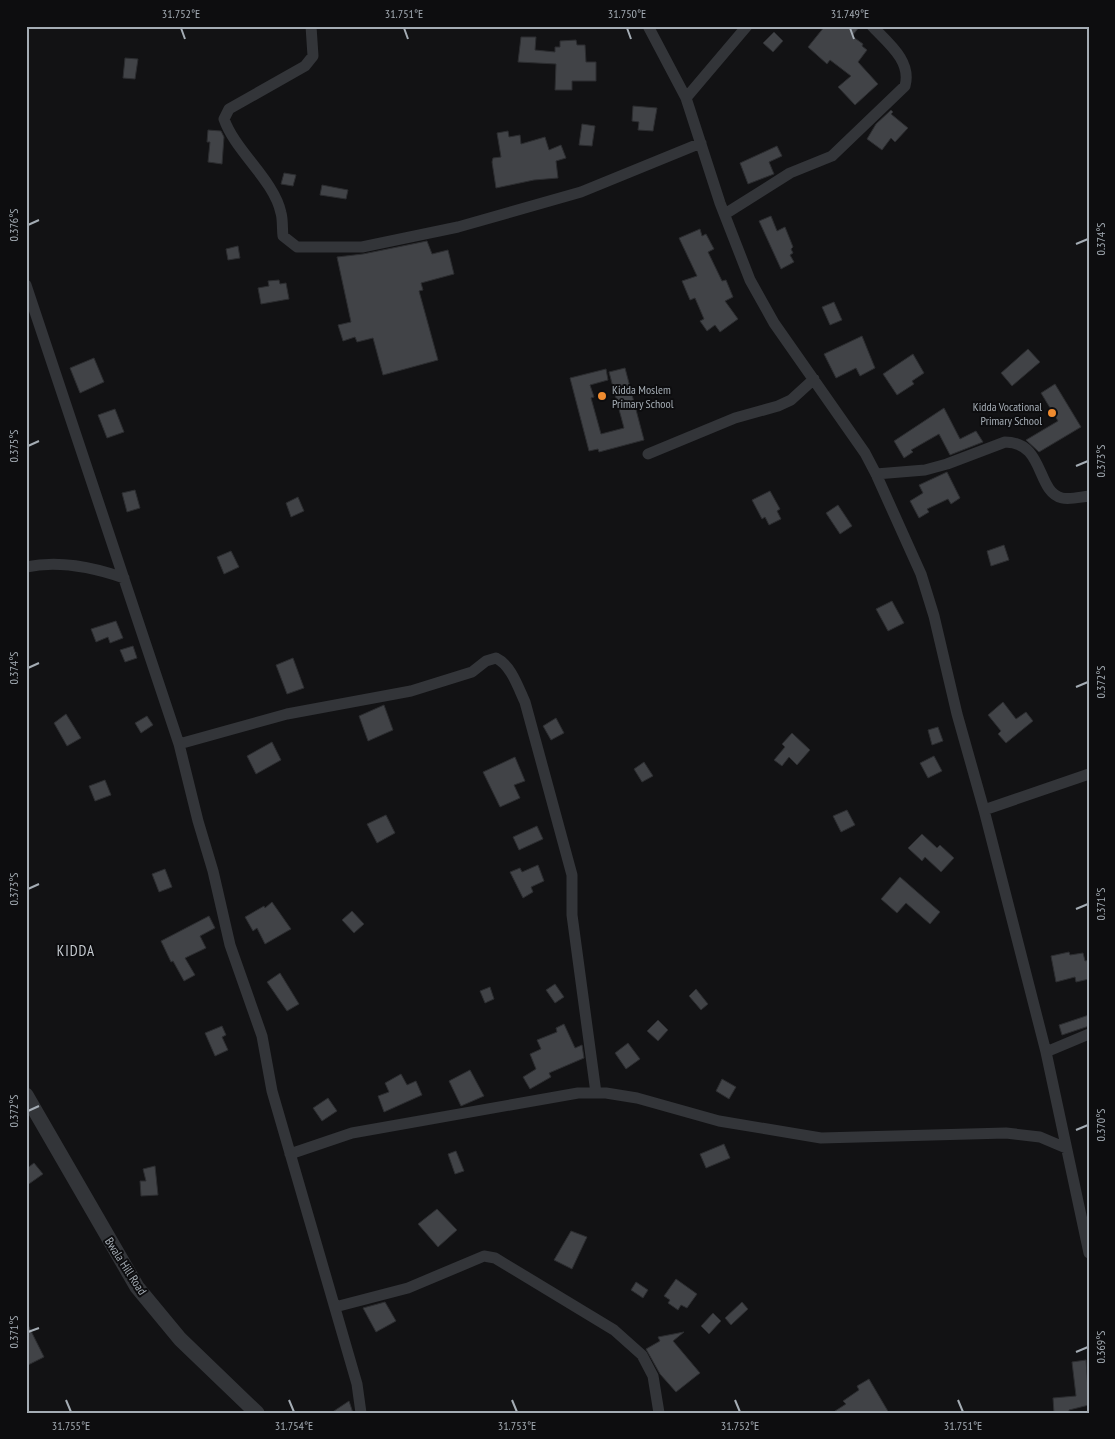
<svg xmlns="http://www.w3.org/2000/svg" width="1115" height="1439" viewBox="0 0 1115 1439" font-family="'PT Sans Narrow',sans-serif">
  <style>
    .building { fill: #414347; stroke: #2c2d30 }
    .lines { fill: none; stroke-linecap: round; stroke-linejoin: round }
    .minor { stroke: #333539; stroke-width: 11 }
    .tertiary { stroke: #333539; stroke-width: 15 }
    .ticks { fill: none; stroke: #a4acb4; stroke-width: 2 }
    .poi-dot { fill: #ef8b2f; stroke: #0d0d0f; stroke-width: 2 }
    .labels { text-anchor: middle; dominant-baseline: central; stroke-width: 4; stroke-linejoin: round; paint-order: stroke }
    .poi-label { font-size: 12px; fill: #a4acb4; stroke: #0d0d0f; text-anchor: start }
    .street-label { font-size: 12px; fill: #a4acb4; stroke: #0d0d0f }
    .quarter-label { font-size: 15px; letter-spacing: 1px; fill: #c5cad0; stroke: #0d0d0f }
    .neatline { fill: none; stroke: #a4acb4; stroke-width: 2 }
    .ticks-label { font-size: 12px; text-anchor: middle; fill: #a4acb4 }
  </style>
  <rect width="100%" height="100%" fill="#121214"/>
  <path class="building" d="M825 26H860L852 36 863 44 862 46 867 50 858 62 878 84 855 105 838 87 851 76 830 60 827 64 808 47Z
    M774 32 783 41 773 52 763 43Z
    M521 37H536L535 50 555 52V47H560V41L576 40 577 45H585L586 62H596V81H572V90H555L556 64 518 62Z
    M125 58 138 59 135 79 123 78Z
    M633 106 657 108 653 131 638 130 639 122 632 121Z
    M891 110 893 112 891 114 908 128 895 142 891 138 882 150 867 139 876 124Z
    M582 124 595 126 592 146 579 145Z
    M208 130 221 131 224 137 222 164 208 162 210 142H207Z
    M508 131 509 137 520 135 521 144 545 137 549 150 561 145 566 158 556 161 558 178 534 180 496 188 492 162 493 158 501 157 497 133Z
    M777 146 782 156 769 162 774 174 748 184 740 163Z
    M284 173 296 175 293 186 281 184Z
    M322 185 348 190 346 199 320 195Z
    M771 216 777 231 785 227 793 247 791 249 793 253 790 255 794 262 781 269 759 221Z
    M700 229 702 236 706 234 714 249 708 252 722 281 726 280 733 297 725 301 738 319 720 332 715 325 707 331 700 321 704 319 695 298 690 300 682 281 697 276 679 238Z
    M427 241 432 254 448 250 454 274 421 283 423 290 419 291 438 360 383 375 373 338 357 342 355 337 343 341 338 325 351 322 337 257 363 254Z
    M238 246 240 258 228 260 226 249Z
    M279 280 280 284 286 283 289 299 261 304 258 288 269 286 268 281Z
    M834 302 842 320 830 325 822 307Z
    M862 336 875 368 860 376 856 368 836 378 824 354Z
    M1028 349 1040 362 1012 386 1001 373Z
    M913 354 924 373 912 381 914 384 897 395 883 374Z
    M94 358 104 382 80 393 70 368Z
    M625 368 644 440 599 452 598 449 589 451 570 378 606 369 608 380 590 385 594 397 591 398 601 434 624 428 609 372Z
    M1055 384 1081 427 1039 452 1026 440 1058 421 1041 393Z
    M944 408 960 439 976 431 983 442 950 455 939 434 911 450 913 452 904 458 894 441Z
    M115 409 124 432 107 438 98 415Z
    M947 472 960 498 951 504 948 499 927 509 929 512 919 518 910 501 923 493 919 485Z
    M135 490 140 508 127 512 122 493Z
    M770 491 780 509 777 511 781 519 769 525 765 517 762 519 752 500Z
    M298 497 304 511 291 517 286 503Z
    M838 505 852 526 840 534 826 513Z
    M1004 545 1009 560 991 566 987 551Z
    M231 551 239 567 224 574 217 557Z
    M892 601 904 623 888 631 876 609Z
    M116 621 123 638 110 643 108 637 96 642 91 629Z
    M133 646 137 658 125 662 120 650Z
    M293 658 304 688 287 694 276 665Z
    M1003 702 1016 719 1026 712 1033 721 1006 743 998 734 1001 731 988 715Z
    M384 705 393 730 368 741 359 716Z
    M66 714 81 738 67 746 54 723Z
    M147 716 153 725 141 733 135 723Z
    M556 718 564 733 551 740 543 726Z
    M938 727 943 741 932 745 928 730Z
    M792 733 810 750 797 765 789 757 782 766 774 760 785 747 782 744Z
    M272 742 281 760 256 774 247 756Z
    M934 756 942 771 928 778 920 763Z
    M515 757 525 781 514 785 520 798 500 807 483 772Z
    M644 762 653 776 642 782 634 769Z
    M105 780 111 795 95 801 89 786Z
    M847 810 855 825 841 832 833 816Z
    M386 815 395 833 377 843 367 824Z
    M537 826 543 839 519 850 513 837Z
    M922 834 937 848 940 845 954 858 941 872 925 857 922 861 908 848Z
    M538 865 544 881 531 887 533 892 523 898 510 872 520 868 522 872Z
    M165 869 172 887 159 892 152 874Z
    M900 877 940 912 930 924 906 903 897 913 881 899Z
    M272 902 291 929 265 944 257 928 253 931 245 917 264 906 265 908Z
    M352 911 364 924 354 933 342 920Z
    M209 916 215 928 200 936 206 948 185 958 195 975 184 981 173 961 171 962 161 941Z
    M1069 952 1070 955 1083 953 1085 961 1089 960V979L1076 982 1075 977 1056 982 1051 956Z
    M280 973 299 1004 287 1011 267 982Z
    M555 984 564 997 555 1003 546 990Z
    M490 987 494 999 485 1003 480 991Z
    M696 989 708 1004 701 1010 689 996Z
    M1089 1015V1026L1062 1035 1059 1025Z
    M658 1020 668 1030 658 1041 647 1031Z
    M564 1024 575 1048 582 1045 584 1058 549 1073 551 1077 530 1089 523 1077 536 1069 530 1054 541 1049 537 1040 557 1032 556 1028Z
    M222 1026 226 1035 222 1037 228 1050 215 1056 205 1033Z
    M628 1043 640 1059 626 1069 615 1053Z
    M470 1070 484 1096 461 1106 449 1081Z
    M401 1074 407 1085 416 1081 422 1095 384 1112 378 1096 389 1092 385 1083Z
    M722 1079 736 1087 729 1099 716 1091Z
    M328 1098 337 1111 322 1121 313 1108Z
    M724 1144 730 1158 706 1168 700 1154Z
    M456 1151 464 1171 455 1174 448 1154Z
    M34 1163 43 1174 26 1186V1169Z
    M155 1166 158 1195 141 1196 140 1181H146L143 1169Z
    M437 1209 457 1230 438 1247 418 1224Z
    M571 1231 587 1237 572 1269 554 1260Z
    M676 1279 697 1294 687 1308 681 1305 678 1310 668 1303 670 1300 664 1296Z
    M636 1282 648 1290 643 1298 631 1290Z
    M385 1302 396 1321 376 1332 363 1308Z
    M742 1302 748 1309 731 1325 725 1318Z
    M713 1313 721 1321 709 1334 701 1326Z
    M26 1321 44 1357 26 1366Z
    M684 1332 673 1341 700 1373 676 1392 660 1374 646 1349 660 1341 658 1337Z
    M1086 1360 1089 1405 1069 1410V1413H1054L1053 1398 1076 1396 1072 1362Z
    M869 1379 889 1413H832L846 1404 843 1401 859 1390 857 1386Z
    M349 1401 353 1413H331Z"/>
  <g class="lines">
    <path class="minor" d="M311 26 313 56 305 66 229 109 224 119C235 151 274 180 281 213 283 220 282 229 283 236L297 247H362L458 227 581 192 701 143
      M648 26 686 98 720 203 750 280 774 323 865 453 876 474 921 574 934 616 957 714 984 810 1046 1052 1089 1253
      M686 98 747 26
      M725 214 790 173 832 156 905 86C912 61 888 43 872 26
      M26 285 179 744 198 821 213 871 230 945 262 1036 272 1091 357 1384 361 1413
      M648 454 735 418 778 406 791 400 814 379
      M876 474 925 470 947 464 1005 442C1045 442 1036 492 1062 498 1070 500 1080 497 1089 496
      M26 567C59 560 92 567 124 578
      M179 744 287 714 411 691 472 672 486 661 496 658C511 665 518 687 525 702L572 875V915L596 1093
      M984 810 1089 774
      M1046 1052 1089 1034
      M290 1154 352 1133 578 1093H606L637 1098 719 1121 821 1138 1006 1133 1040 1137 1066 1148
      M335 1307 408 1288 484 1256 495 1258 614 1330 642 1355 653 1376 659 1413"/>
    <path class="tertiary" d="M26 1095 137 1287 180 1339 257 1413"/>
  </g>
  <path class="ticks" d="M181 28 185 39M404 28 408 39M627 28 631 39M850 28 854 39M28 225 39 220M1076 244 1088 239M28 446 39 441M1076 466 1088 461M28 668 39 663M1076 687 1088 682M28 889 39 884M1076 909 1088 904M28 1111 39 1106M1076 1130 1088 1125M28 1332 39 1328M1076 1352 1088 1347M66 1400 71 1412M289 1400 294 1412M512 1400 517 1412M735 1400 740 1412M958 1400 963 1412"/>
  <g class="poi-dot">
    <circle cx="602" cy="396" r="5"/>
    <circle cx="1052" cy="413" r="5"/>
  </g>
  <g class="labels">
    <g class="poi-label">
      <text x="612" y="389">Kidda Moslem<tspan x="612" dy="14">Primary School</tspan></text>
      <text x="1042" y="406" text-anchor="end">Kidda Vocational<tspan x="1042" dy="14">Primary School</tspan></text>
    </g>
    <g class="street-label">
      <text transform="translate(126 1266) rotate(57)">Bwala Hill Road</text>
    </g>
    <g class="quarter-label">
      <text x="76" y="950">KIDDA</text>
    </g>
  </g>
  <rect width="1115" height="1439" fill="none" stroke="#0d0d0f" stroke-width="55"/>
  <rect x="28" y="28" width="1060" height="1384" class="neatline"/>
  <g class="ticks-label">
    <text x="181" y="18">31.752°E</text>
    <text x="404" y="18">31.751°E</text>
    <text x="627" y="18">31.750°E</text>
    <text x="850" y="18">31.749°E</text>
    <text transform="translate(14 225) rotate(-90)" y="4">0.376°S</text>
    <text transform="translate(1101 239) rotate(-90)" y="4">0.374°S</text>
    <text transform="translate(14 446) rotate(-90)" y="4">0.375°S</text>
    <text transform="translate(1101 461) rotate(-90)" y="4">0.373°S</text>
    <text transform="translate(14 668) rotate(-90)" y="4">0.374°S</text>
    <text transform="translate(1101 682) rotate(-90)" y="4">0.372°S</text>
    <text transform="translate(14 889) rotate(-90)" y="4">0.373°S</text>
    <text transform="translate(1101 904) rotate(-90)" y="4">0.371°S</text>
    <text transform="translate(14 1111) rotate(-90)" y="4">0.372°S</text>
    <text transform="translate(1101 1125) rotate(-90)" y="4">0.370°S</text>
    <text transform="translate(14 1332) rotate(-90)" y="4">0.371°S</text>
    <text transform="translate(1101 1347) rotate(-90)" y="4">0.369°S</text>
    <text x="71" y="1430">31.755°E</text>
    <text x="294" y="1430">31.754°E</text>
    <text x="517" y="1430">31.753°E</text>
    <text x="740" y="1430">31.752°E</text>
    <text x="963" y="1430">31.751°E</text>
  </g>
</svg>
